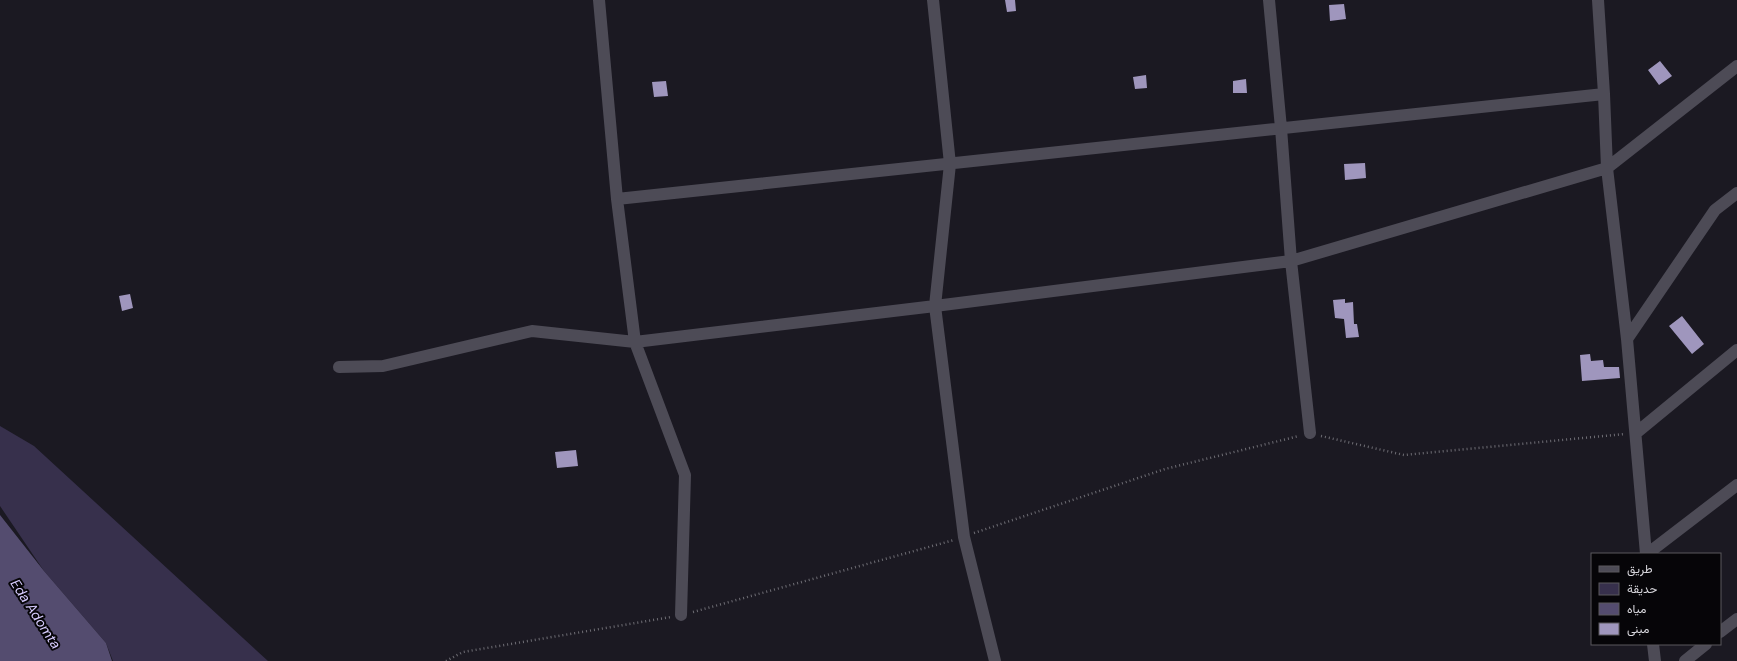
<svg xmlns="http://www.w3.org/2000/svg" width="1737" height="661" viewBox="0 0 1737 661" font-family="'DM Sans',Vazirmatn,sans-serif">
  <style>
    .green { fill: #37304c }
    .water { fill: #544c6f }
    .building { fill: #9f96bd }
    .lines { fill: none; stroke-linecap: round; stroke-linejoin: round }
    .path { stroke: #6e6d74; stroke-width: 2.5; stroke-dasharray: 1 3; stroke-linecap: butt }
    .minor { stroke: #4d4b56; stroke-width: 12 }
    .labels { text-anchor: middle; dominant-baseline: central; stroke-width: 4; stroke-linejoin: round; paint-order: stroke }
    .water-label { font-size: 14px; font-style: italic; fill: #d5cafc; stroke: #060508 }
  </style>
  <rect width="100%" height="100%" fill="#1b1922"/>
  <path class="green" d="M0 426 34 446 268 661H113L106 643 44 571 0 506Z"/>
  <path class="water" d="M0 515 44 571 106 643 112 661H0Z"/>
  <path class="building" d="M1005 0H1015L1016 11 1007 12Z
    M1344 4 1346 19 1330 21 1329 5Z
    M1660 61 1672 76 1659 85 1648 70Z
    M1146 75 1147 88 1135 89 1133 77Z
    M1246 79 1247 93H1233V81Z
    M666 81 668 96 654 97 652 82Z
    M1365 163 1366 178 1345 180 1344 164Z
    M130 294 133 308 122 311 119 296Z
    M1345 299V303L1353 302 1354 324H1357L1359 337 1346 338 1344 319 1335 318 1333 300Z
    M1682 316 1704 344 1692 354 1669 326Z
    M1590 354 1591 361 1603 360 1604 367H1619L1620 378 1582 381 1580 355Z
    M576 450 578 466 557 468 555 452Z"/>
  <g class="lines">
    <path class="path" d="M1321 436 1404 455 1625 434
      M974 533 1165 469 1299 436
      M693 612 954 540
      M446 661 463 652 671 617"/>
    <path class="minor" d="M599 0 617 199 635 342 685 475 681 615
      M933 0 950 164 935 306 964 537 995 661
      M1269 0 1281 128 1291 261 1310 433
      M1598 0 1604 94 1607 168 1627 339 1646 554
      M617 199 1604 94
      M1627 339 1715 210 1737 193
      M339 367 383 366 532 331 635 342 935 306 1291 261 1607 168 1737 66
      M1636 433 1737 350
      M1647 554 1737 485
      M1720 632 1737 619
      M1653 644 1655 661
      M1685 661 1706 644"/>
  </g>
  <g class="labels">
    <g class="water-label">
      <text transform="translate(36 614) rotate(57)">Eda Adomta</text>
    </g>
  </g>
  <rect x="1591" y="553" width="130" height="92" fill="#060508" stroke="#5a595d"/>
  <rect x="1599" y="566" width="20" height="6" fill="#4d4b56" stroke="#5a595d"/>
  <text x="1627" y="573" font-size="12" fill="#d8d7dd">طريق</text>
  <rect x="1599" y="583" width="20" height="12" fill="#37304c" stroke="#5a595d"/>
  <text x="1627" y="593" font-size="12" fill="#d8d7dd">حديقة</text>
  <rect x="1599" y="603" width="20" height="12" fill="#544c6f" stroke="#5a595d"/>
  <text x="1627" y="613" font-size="12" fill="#d8d7dd">مياه</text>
  <rect x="1599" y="623" width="20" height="12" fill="#9f96bd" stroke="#5a595d"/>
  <text x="1627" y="633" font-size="12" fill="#d8d7dd">مبنى</text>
</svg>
